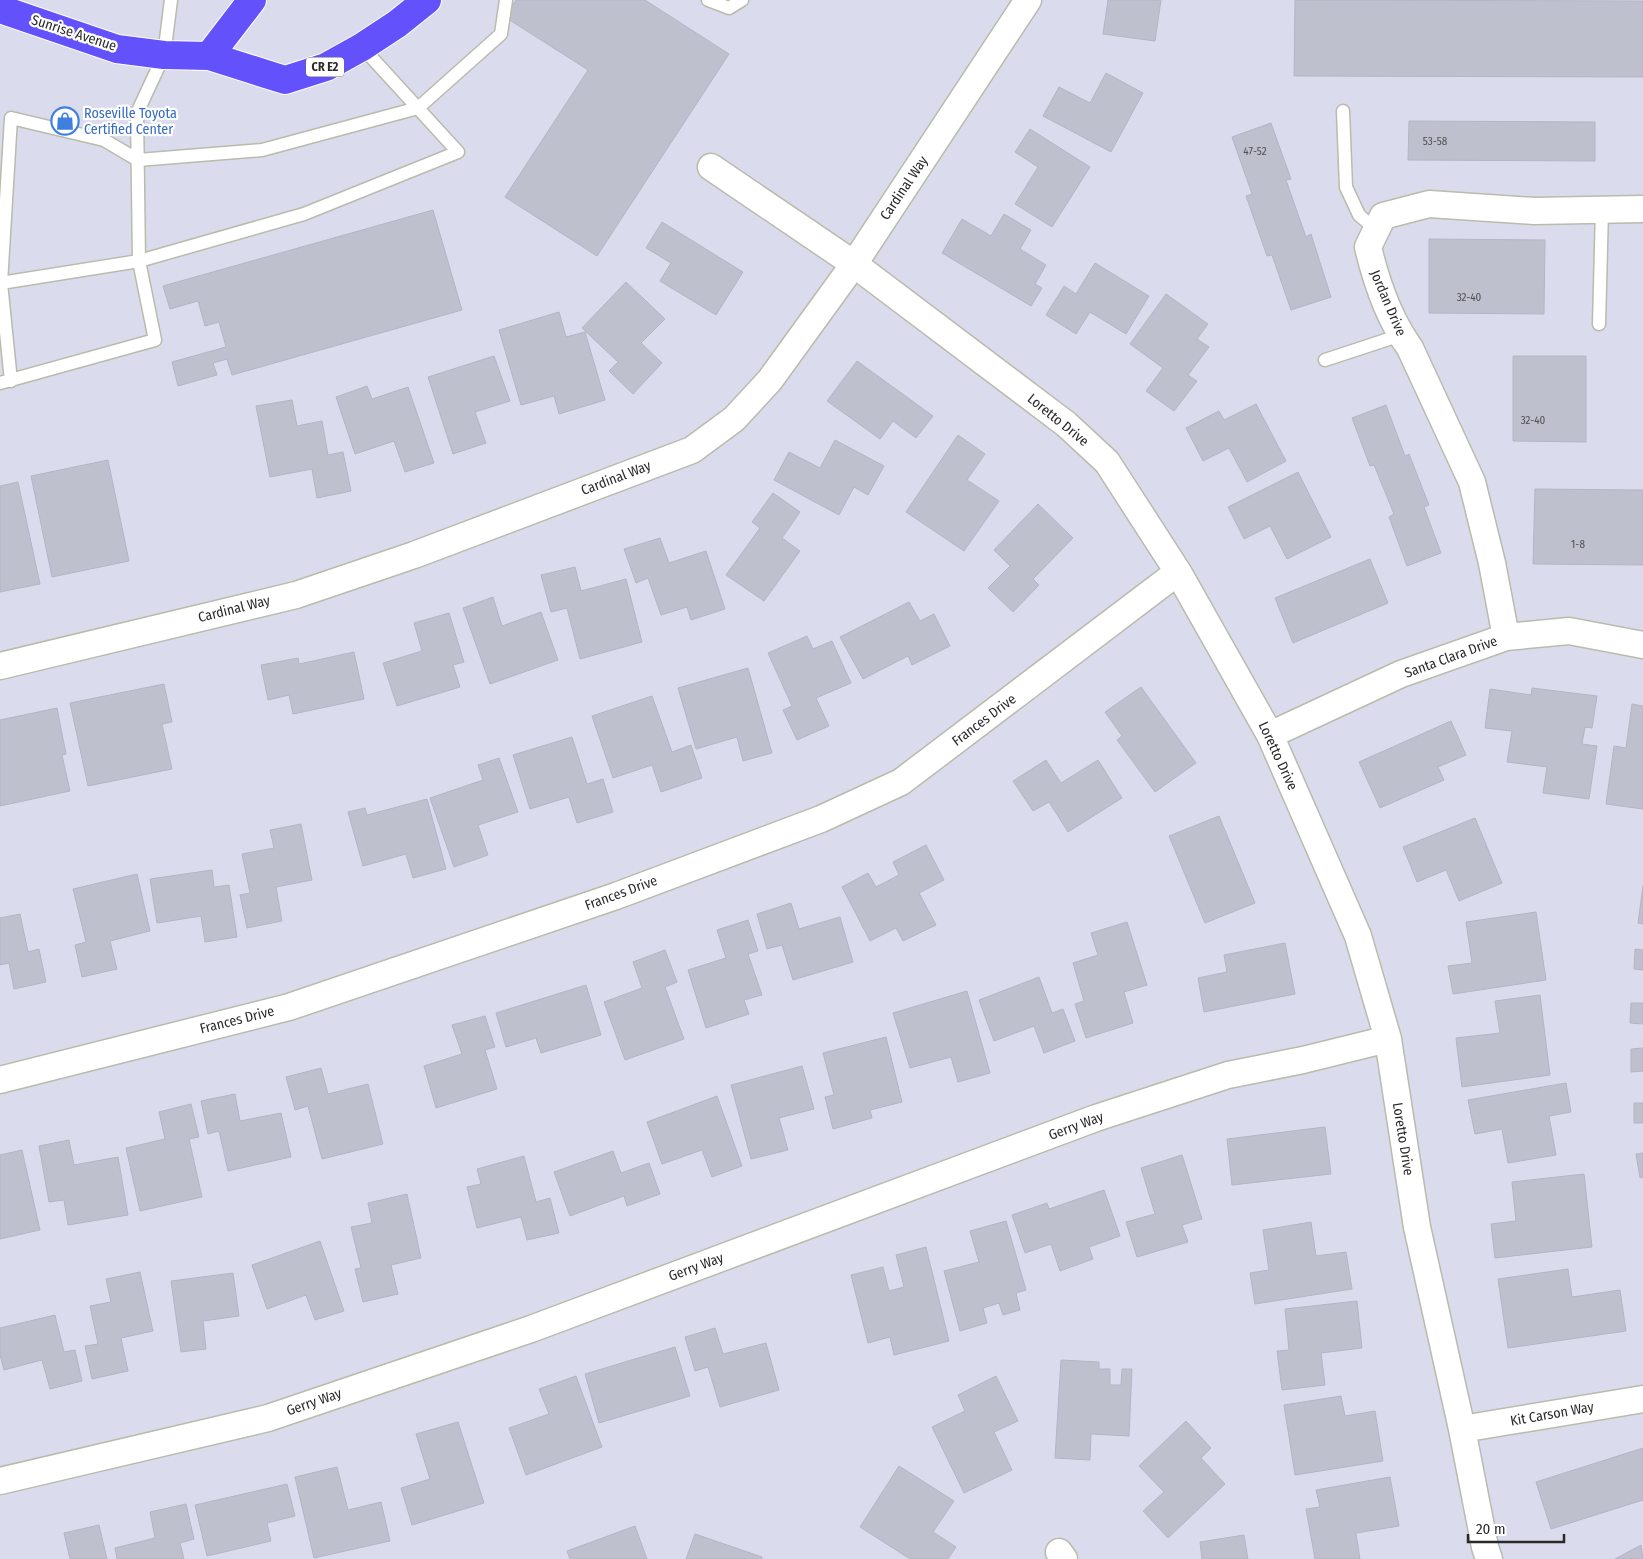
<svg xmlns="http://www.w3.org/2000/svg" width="1643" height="1559" viewBox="0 0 1643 1559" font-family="'Fira Sans Condensed',sans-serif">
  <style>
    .building { fill: #bfc0ce; stroke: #b4b4c8 }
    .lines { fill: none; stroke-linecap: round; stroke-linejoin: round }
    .lane-casing { stroke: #b9bbab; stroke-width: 15 }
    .street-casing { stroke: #b9bbab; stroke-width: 29 }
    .primary-casing { stroke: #fff; stroke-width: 30 }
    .lane { stroke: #fff; stroke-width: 12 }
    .street { stroke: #fff; stroke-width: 26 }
    .primary { stroke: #6351fb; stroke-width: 28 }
    .labels { text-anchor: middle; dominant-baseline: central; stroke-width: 4.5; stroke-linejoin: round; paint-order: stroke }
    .number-label { font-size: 11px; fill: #4f5053 }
    .shield { fill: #fff; stroke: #6a6a6a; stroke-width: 1 }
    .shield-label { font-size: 12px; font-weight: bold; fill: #2a2a2a }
    .street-label { font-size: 14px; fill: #2a2a2a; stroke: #fff }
    .shop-label { font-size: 14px; fill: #366cbe; stroke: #fff; text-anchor: start }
  </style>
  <rect width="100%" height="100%" fill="#dadced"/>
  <path class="building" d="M516 0H645L729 54 597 256 505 197 588 70 505 17Z
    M1108 0H1161L1155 41 1103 34Z
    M1295 0 1643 1V77L1294 76Z
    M1106 73 1143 93 1111 152 1043 116 1059 87 1090 103Z
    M1409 121 1595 122V161L1408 160Z
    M1271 123 1291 179 1286 180 1306 237 1311 234 1331 297 1291 310 1272 255 1267 256 1246 196 1252 194 1232 137Z
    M1030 129 1090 167 1052 227 1015 204 1038 167 1015 152Z
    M433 210 462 310 232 375 227 359 213 363 217 375 178 386 172 362 226 347 219 322 205 326 198 301 170 309 163 286Z
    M1004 214 1031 230 1020 249 1046 265 1035 284 1042 288 1031 306 942 253 962 219 991 236Z
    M662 222 743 272 716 315 660 281 671 263 646 248Z
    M1429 239 1545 240 1544 314 1429 313Z
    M1095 263 1149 296 1126 334 1090 312 1076 334 1046 315 1064 286 1076 294Z
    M626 282 665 319 641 343 662 363 633 394 609 371 618 362 582 328Z
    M1166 294 1208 324 1197 339 1209 347 1188 375 1197 381 1174 411 1146 391 1163 368 1130 344Z
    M559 312 566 337 585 332 605 400 559 414 554 396 521 405 499 330Z
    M494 356 510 401 475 412 486 443 453 454 428 377Z
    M1513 356H1586V442L1513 441Z
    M857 361 933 416 916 438 893 421 880 439 827 401Z
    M367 386 372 399 408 387 434 463 405 472 394 441 355 454 336 397Z
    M292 400 297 426 322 421 328 455 343 452 351 491 317 498 312 469 270 477 256 406Z
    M1256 404 1286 461 1247 482 1229 448 1203 461 1186 428 1219 411 1224 420Z
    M1386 405 1405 456 1409 454 1429 505 1424 507 1441 553 1407 566 1389 517 1394 514 1374 465 1370 466 1352 418Z
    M958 435 985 454 967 480 999 501 964 551 906 512Z
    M835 440 884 466 868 495 854 487 839 515 774 480 789 452 820 468Z
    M108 460 129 561 52 577 31 476Z
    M1298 472 1331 537 1287 559 1270 526 1244 539 1228 507Z
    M18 482 40 584 0 592V486Z
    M1535 489 1643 490V565L1533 564Z
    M773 493 800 512 782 538 800 551 764 601 726 575 760 528 752 522Z
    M1038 504 1073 538 1033 579 1039 585 1013 612 988 588 1010 566 994 550Z
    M660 538 669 563 706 551 725 609 691 620 687 607 661 615 648 578 636 583 624 549Z
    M1370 559 1388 603 1293 643 1275 598Z
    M575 567 581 591 626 579 642 642 580 659 567 608 551 612 541 575Z
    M493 597 502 626 541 612 558 660 490 684 463 608Z
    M909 602 920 621 934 614 950 646 912 665 908 656 863 679 840 637Z
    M449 613 464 662 453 665 460 687 397 706 383 663 422 651 414 623Z
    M807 636 813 649 832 641 851 683 816 698 829 726 797 740 783 710 792 706 768 653Z
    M354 652 364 699 293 714 289 695 268 700 261 665 298 658 299 664Z
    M748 668 772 753 743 761 737 737 696 749 678 688Z
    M164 684 172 722 162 724 172 769 88 786 70 703Z
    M1141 687 1196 763 1155 792 1117 740 1122 736 1105 712Z
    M1532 688 1597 696 1592 728 1585 727 1582 744 1597 746 1589 799 1543 793 1547 767 1507 762 1512 731 1485 728 1490 689 1531 695Z
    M652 696 672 752 691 745 702 778 661 792 652 765 613 778 592 716Z
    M1632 704 1643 706V809L1606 804 1614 746 1626 748Z
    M57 708 66 754 62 755 70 791 0 806V720Z
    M1451 721 1466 755 1438 767 1444 780 1380 808 1359 762Z
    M572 737 587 784 603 779 613 812 577 823 569 797 530 809 513 755Z
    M499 758 518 812 478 825 488 855 454 867 430 798 483 780 478 765Z
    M1046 760 1061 783 1098 760 1122 798 1068 832 1049 802 1033 811 1013 781Z
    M427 799 446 869 413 878 406 854 363 866 348 812 365 808 367 815Z
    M1219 816 1255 903 1205 923 1169 836Z
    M1475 818 1502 883 1459 901 1446 870 1417 882 1403 847Z
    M301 824 312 880 276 887 282 921 247 928 240 895 250 893 242 854 274 848 270 830Z
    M926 845 944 880 919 893 936 925 903 941 896 928 870 941 842 887 868 873 876 887 899 875 893 862Z
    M212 870 214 887 229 885 237 937 205 942 201 916 157 923 150 879Z
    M137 874 150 931 110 941 117 969 82 977 75 945 86 942 73 889Z
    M1643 886V924L1638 923Z
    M791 903 799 929 840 917 853 962 793 980 782 945 767 949 757 914Z
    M1536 912 1546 980 1453 994 1448 966 1472 963 1466 922Z
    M20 914 28 952 39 949 46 982 14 989 9 963 0 965V918Z
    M748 920 758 951 748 954 762 995 744 1000 749 1014 706 1028 688 970 726 958 717 930Z
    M1127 922 1147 985 1124 992 1133 1023 1086 1038 1075 1004 1084 1001 1073 963 1098 955 1091 933Z
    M1285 943 1295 994 1204 1012 1198 978 1227 972 1224 955Z
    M1635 949 1643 950V970L1634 969Z
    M665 950 677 982 665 987 684 1039 625 1060 604 1002 642 988 633 962Z
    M1039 977 1052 1013 1063 1009 1075 1041 1044 1053 1034 1026 994 1041 979 1000Z
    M586 985 601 1035 541 1053 536 1038 506 1047 496 1013Z
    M967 991 990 1073 958 1082 951 1057 910 1068 893 1013Z
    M1540 995 1550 1075 1462 1087 1456 1038 1500 1033 1495 1001Z
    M1631 1003H1643V1024L1630 1023Z
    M485 1016 495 1047 485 1050 497 1089 436 1108 424 1066 462 1054 452 1025Z
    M886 1037 902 1102 870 1110 872 1118 833 1129 825 1097 834 1095 823 1053Z
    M1643 1048V1071L1631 1072V1049Z
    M802 1066 814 1109 779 1118 788 1150 751 1159 731 1085Z
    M321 1068 328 1094 368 1084 383 1144 322 1159 308 1106 295 1110 286 1077Z
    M1566 1083 1571 1112 1549 1116 1556 1155 1508 1163 1502 1129 1475 1134 1468 1100Z
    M235 1094 240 1121 281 1113 291 1157 228 1171 219 1131 208 1134 201 1101Z
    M717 1096 742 1166 712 1177 702 1150 662 1164 647 1122Z
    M1634 1103H1643V1123H1634Z
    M191 1104 199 1137 189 1139 202 1197 140 1211 126 1148 165 1139 159 1112Z
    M1325 1127 1331 1174 1232 1185 1227 1139Z
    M69 1140 74 1165 118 1157 128 1215 68 1225 64 1200 49 1202 39 1146Z
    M22 1150 40 1230 0 1239V1155Z
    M613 1151 621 1173 649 1163 660 1194 627 1206 624 1196 570 1216 554 1172Z
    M1643 1153V1177L1640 1178 1636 1154Z
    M1182 1155 1202 1219 1182 1225 1188 1242 1137 1257 1126 1222 1155 1214 1141 1168Z
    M524 1156 536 1202 550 1198 559 1233 527 1240 521 1217 477 1228 467 1187 481 1184 477 1169Z
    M1584 1174 1592 1247 1495 1258 1491 1224 1516 1221 1512 1182Z
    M1104 1190 1120 1236 1089 1247 1093 1259 1060 1271 1051 1244 1025 1253 1012 1215 1047 1203 1049 1209Z
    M407 1194 421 1258 391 1265 398 1294 363 1302 355 1269 361 1268 351 1227 372 1223 368 1203Z
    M1006 1221 1026 1290 1016 1293 1020 1310 1003 1315 999 1303 983 1308 987 1323 960 1331 944 1271 979 1262 970 1231Z
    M1311 1222 1316 1256 1346 1252 1352 1289 1255 1304 1250 1273 1269 1270 1263 1230Z
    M320 1241 344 1311 315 1320 306 1295 267 1309 252 1265Z
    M926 1247 949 1341 894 1355 890 1337 868 1343 851 1275 883 1267 889 1291 904 1287 896 1255Z
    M1568 1269 1572 1297 1620 1290 1626 1331 1508 1348 1498 1279Z
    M140 1272 153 1331 121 1338 128 1371 92 1379 85 1346 98 1344 90 1306 111 1302 106 1279Z
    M233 1273 239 1316 203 1321 206 1349 181 1352 171 1281Z
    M1357 1301 1362 1348 1321 1353 1325 1385 1282 1390 1277 1351 1289 1350 1285 1309Z
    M55 1315 64 1352 75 1350 82 1381 50 1389 42 1360 4 1370 0 1355V1328Z
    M715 1328 723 1354 766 1343 779 1390 720 1407 708 1367 695 1371 685 1337Z
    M675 1347 690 1396 599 1423 585 1374Z
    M1061 1360 1099 1362V1369H1110V1385H1121L1122 1369H1132L1129 1436 1091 1434 1090 1460 1055 1458Z
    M576 1376 602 1447 526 1475 509 1428 549 1414 539 1389Z
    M996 1376 1018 1421 994 1432 1012 1470 964 1493 932 1427 965 1411 958 1395Z
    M1341 1396 1345 1416 1375 1411 1383 1461 1295 1475 1284 1405Z
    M1186 1421 1211 1448 1201 1458 1225 1484 1168 1538 1143 1511 1164 1492 1139 1466Z
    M458 1422 484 1503 412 1525 401 1488 430 1479 416 1434Z
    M1643 1448V1500L1551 1529 1536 1482Z
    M899 1466 954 1501 933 1532 956 1547 948 1559H910L860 1527Z
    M337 1467 348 1510 381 1502 390 1541 314 1558 295 1477Z
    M1390 1477 1399 1526 1356 1533 1360 1559H1315L1306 1509 1320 1507 1316 1490Z
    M287 1484 295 1516 267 1523 271 1541 207 1556 195 1505Z
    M186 1504 194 1539 180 1543 184 1559H117L115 1548 155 1538 150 1512Z
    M99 1525 107 1559H70L64 1533Z
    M635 1526 647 1559H570L567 1551Z
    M695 1534 762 1557V1559H686Z
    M1244 1535 1248 1559H1202L1200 1542Z
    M1641 1545 1643 1559H1615Z"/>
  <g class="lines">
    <g class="lane-casing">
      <path id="lane" d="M708 0 729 8 742 0
        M1343 111 1346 187 1359 215 1376 230
        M1 283 11 118 104 140 138 160 262 150 418 108 501 34 506 0
        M1599 324 1602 210
        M1325 360 1401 335
        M11 381 1 283 139 261 304 214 458 152 362 47
        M0 383 155 340 139 261 137 113 164 55 171 0"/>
    </g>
    <g class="street-casing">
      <path id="street" d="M711 167 854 264 1066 424 1107 462 1178 572 1270 735 1358 936 1388 1039 1417 1227 1462 1429 1485 1547 1489 1559
        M1506 637 1492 563 1472 482 1410 348C1389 319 1376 281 1368 247L1383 216 1429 204 1534 211 1643 209
        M0 666 296 595 414 555 692 450 734 419 770 380 854 264 1028 0
        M1270 735 1401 674 1506 637 1569 631 1643 645
        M0 1080 289 1007 616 896 821 819 901 782 1178 572
        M1462 1429 1643 1399
        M0 1481 268 1418 531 1329 1096 1118 1228 1075 1303 1060 1388 1039
        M1059 1552 1064 1559"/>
    </g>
    <g class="primary-casing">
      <path id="primary" d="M0 9 117 49 164 55 209 56 285 80 326 67 362 47 397 24 427 0
        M209 56 252 0"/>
    </g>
    <use href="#lane" class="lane"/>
    <use href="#street" class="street"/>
    <use href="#primary" class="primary"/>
  </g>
  <defs>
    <g id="shop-ring" transform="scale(1.4375)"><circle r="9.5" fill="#fff" stroke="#3f7fe0" stroke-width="1.5"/><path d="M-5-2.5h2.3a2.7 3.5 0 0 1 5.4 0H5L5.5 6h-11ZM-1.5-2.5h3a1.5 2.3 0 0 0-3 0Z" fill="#3f7fe0"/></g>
  </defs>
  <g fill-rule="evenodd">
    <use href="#shop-ring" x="65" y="121"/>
  </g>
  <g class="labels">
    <g class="number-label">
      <text x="1435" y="141">53-58</text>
      <text x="1255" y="151">47-52</text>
      <text x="1469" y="297">32-40</text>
      <text x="1533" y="420">32-40</text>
      <text x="1578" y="544">1-8</text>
    </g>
    <rect class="shield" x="306" y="57.5" width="38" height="19" rx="4"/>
    <g class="shield-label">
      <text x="325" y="67">CR E2</text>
    </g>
    <g class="street-label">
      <text transform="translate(74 33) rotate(18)">Sunrise Avenue</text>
      <text transform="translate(904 188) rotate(-56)">Cardinal Way</text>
      <text transform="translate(1388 303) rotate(67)">Jordan Drive</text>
      <text transform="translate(1058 420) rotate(39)">Loretto Drive</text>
      <text transform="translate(616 478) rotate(-21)">Cardinal Way</text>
      <text transform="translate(234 609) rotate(-14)">Cardinal Way</text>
      <text transform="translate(1451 657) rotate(-20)">Santa Clara Drive</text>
      <text transform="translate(984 720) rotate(-37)">Frances Drive</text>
      <text transform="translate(1278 756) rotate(65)">Loretto Drive</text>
      <text transform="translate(621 893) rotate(-20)">Frances Drive</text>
      <text transform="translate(237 1020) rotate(-14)">Frances Drive</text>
      <text transform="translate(1076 1126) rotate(-20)">Gerry Way</text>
      <text transform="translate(1403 1139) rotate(81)">Loretto Drive</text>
      <text transform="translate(696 1267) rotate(-20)">Gerry Way</text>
      <text transform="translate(314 1402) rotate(-19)">Gerry Way</text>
      <text transform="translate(1552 1414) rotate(-10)">Kit Carson Way</text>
    </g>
    <g class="shop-label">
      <text x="84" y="113">Roseville Toyota<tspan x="84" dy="16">Certified Center</tspan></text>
    </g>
  </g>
  <path d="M1468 1534v8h96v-8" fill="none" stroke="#2a2a2a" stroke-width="2.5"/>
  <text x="1476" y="1534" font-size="15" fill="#2a2a2a" stroke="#ffffff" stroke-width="4" paint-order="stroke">20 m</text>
</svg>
